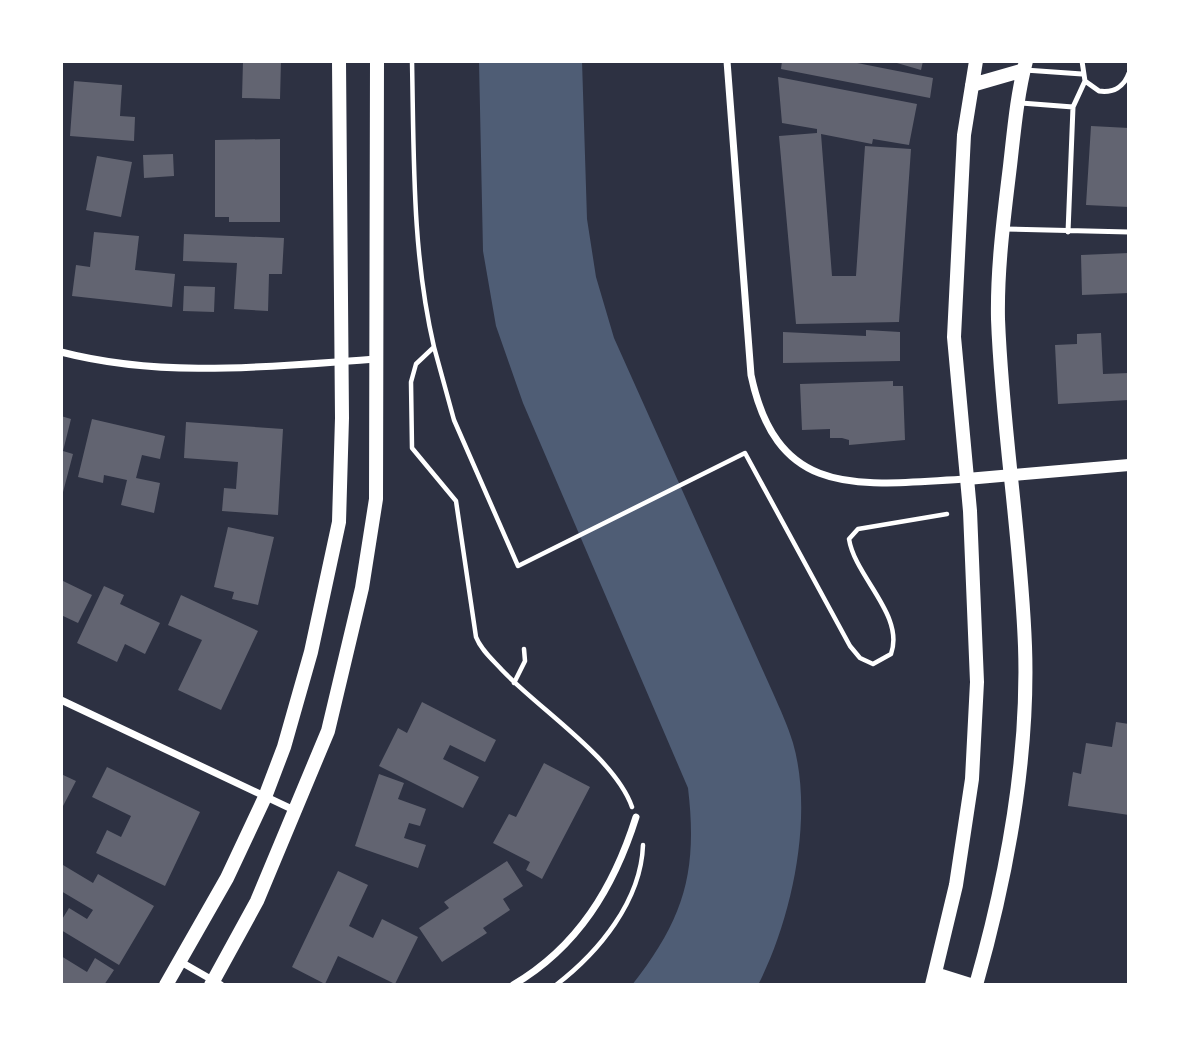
<svg xmlns="http://www.w3.org/2000/svg" width="1190" height="1046" viewBox="0 0 1190 1046" font-family="'Asap Condensed',sans-serif">
  <style>
    .water { fill: #4f5d75 }
    .building { fill: #626471 }
    .lines { fill: none; stroke-linecap: round; stroke-linejoin: round }
    .path { stroke: #fff; stroke-width: 4.5 }
    .service { stroke: #fff; stroke-width: 5 }
    .minor { stroke: #fff; stroke-width: 7 }
    .tertiary { stroke: #fff; stroke-width: 12 }
    .secondary { stroke: #fff; stroke-width: 14 }
  </style>
  <rect width="100%" height="100%" fill="#2d3142"/>
  <path class="water" d="M479 61H582L587 219 596 277 614 338 773 693C780 709 788 726 793 743 814 816 792 919 758 985H632C684 919 698 872 688 788L523 403 496 326 483 251Z"/>
  <path class="building" d="M243 61H281L280 99 242 98Z
    M782 61H847L933 78 930 98 781 69Z
    M890 61H923L921 70Z
    M778 77 917 104 909 145 873 139 872 144 821 134 832 276H856L865 146 911 149 899 322 796 324 779 136 817 133V129L782 123Z
    M74 81 122 85 120 116 135 117 134 141 70 136Z
    M1091 126 1129 128V207L1086 205Z
    M280 139V222H229V217H215V140Z
    M173 154 174 176 144 178 143 155Z
    M97 156 132 162 121 217 86 210Z
    M94 232 139 236 135 270 175 274 172 307 72 296 76 265 90 267Z
    M184 234 284 238 282 274H269L268 311 234 309 237 263 183 261Z
    M1129 253V293L1082 295 1081 255Z
    M184 286 215 287 214 312 183 311Z
    M866 330 900 332V361L783 363V332L866 336Z
    M1101 333 1103 374 1129 373V400L1058 404 1055 345 1077 344V334Z
    M893 381V386H903L905 440 849 445V440L842 438H830V429L802 430 800 384Z
    M61 416 71 419 63 451 73 454 62 496Z
    M92 419 165 436 160 459 142 455 136 478 160 483 154 513 121 505 127 480 104 475 103 483 78 477Z
    M186 422 283 429 278 515 222 511 224 488 236 489 238 462 184 458Z
    M228 527 274 537 258 605 232 599 234 592 214 587Z
    M61 580 92 595 78 623 61 615Z
    M104 586 124 595 120 604 160 623 145 654 125 644 117 662 77 643Z
    M181 595 258 631 221 710 178 690 202 640 168 625Z
    M422 702 496 740 485 762 450 745 443 759 479 777 463 808 379 766 398 728 407 733Z
    M1116 722 1129 724V815L1068 806 1073 772 1081 774 1086 743 1112 747Z
    M544 763 590 787 542 879 526 870 530 862 493 843 509 814 516 817Z
    M107 767 200 812 165 886 96 853 107 830 121 837 131 816 92 797Z
    M61 774 76 781 63 806 61 805Z
    M379 774 404 783 398 799 426 809 420 826 409 823 404 838 426 845 418 868 355 846Z
    M507 861 523 886 503 899 510 910 483 928 487 933 442 962 419 928 449 908 444 902Z
    M63 865 93 883 98 874 154 906 119 965 61 930V921L69 908 87 919 93 910 61 891Z
    M338 871 368 885 349 926 373 938 382 919 418 937 395 984 338 956 325 984 292 967Z
    M61 956 87 972 95 958 114 970 104 985H61Z"/>
  <g class="lines">
    <path class="path" d="M412 61C414 157 412 253 434 347L416 364 411 382 412 448 456 501 476 637C481 650 493 660 502 670 539 709 615 758 632 807
      M434 347 454 420 518 566 745 453 850 646 860 658 873 664 891 654C905 615 855 577 849 539L858 529 947 514
      M514 683 525 661 524 649
      M556 985C599 952 641 901 643 845"/>
    <path class="service" d="M1082 61 1085 81 1099 91C1113 93 1124 87 1129 73
      M1025 70 1082 74
      M1021 103 1073 107
      M1003 229 1129 232
      M1068 232 1073 107 1085 81"/>
    <path class="minor" d="M727 61 751 375C778 503 863 484 967 479
      M61 352C165 379 272 366 377 359
      M61 700 296 811
      M181 962 221 985
      M513 985C578 947 614 887 636 817"/>
    <path class="tertiary" d="M967 479 1129 465"/>
    <path class="secondary" d="M972 85 1024 70
      M935 974 970 985
      M166 985 227 878 265 797 284 747 311 652 339 522 342 418 339 61
      M211 985 257 901 328 731 362 588 376 499 377 61
      M932 985 956 885 972 779 977 682 970 511 954 337 964 135 976 61
      M976 985C1007 876 1029 760 1025 646 1021 537 1002 428 998 319 997 268 1004 216 1010 166 1014 131 1017 95 1026 61"/>
  </g>
  <rect width="1190" height="1046" fill="none" stroke="#ffffff" stroke-width="126"/>
</svg>
